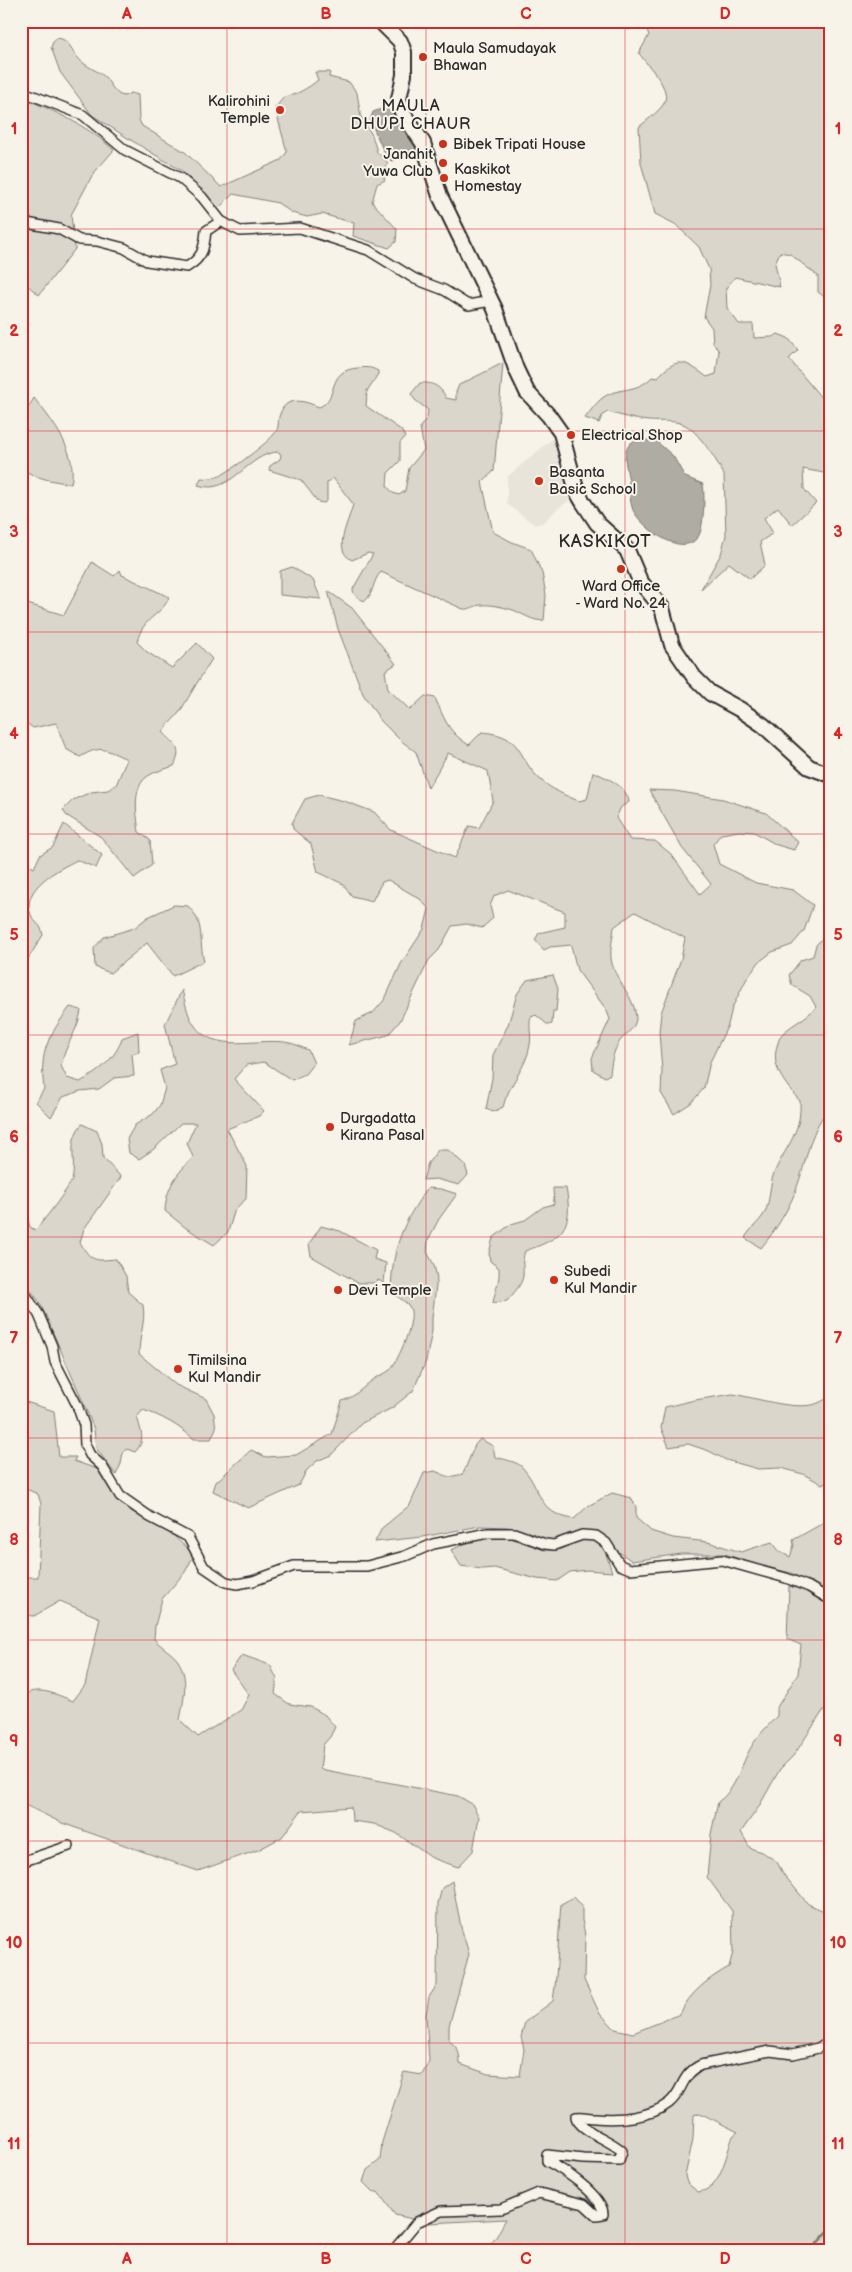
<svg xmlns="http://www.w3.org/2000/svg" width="852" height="2272" viewBox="0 0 852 2272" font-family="'Balsamiq Sans',sans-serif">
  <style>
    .built { fill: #e8e4da }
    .green { fill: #dad6cc; stroke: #82807c; fill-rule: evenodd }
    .water { fill: #afaca4; stroke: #7a7874 }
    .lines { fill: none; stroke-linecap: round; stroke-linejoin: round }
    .stream { stroke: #7a7874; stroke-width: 2.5 }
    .street-casing { stroke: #2b2b2b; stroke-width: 12 }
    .secondary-casing { stroke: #2b2b2b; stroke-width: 18 }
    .street { stroke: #f7f3e8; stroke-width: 9 }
    .secondary { stroke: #f7f3e8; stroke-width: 14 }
    .grid { fill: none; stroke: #d62828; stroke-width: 1; stroke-opacity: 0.55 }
    .poi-dot { fill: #c8321e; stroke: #f7f3e8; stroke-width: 2 }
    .labels { text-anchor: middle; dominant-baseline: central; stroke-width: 4; stroke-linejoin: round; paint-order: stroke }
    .poi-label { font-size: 15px; fill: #2b2b2b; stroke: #f7f3e8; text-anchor: start }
    .neighbourhood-label { font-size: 16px; letter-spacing: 1px; fill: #2b2b2b; stroke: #f7f3e8 }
    .quarter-label { font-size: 18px; letter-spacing: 1px; fill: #2b2b2b; stroke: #f7f3e8 }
    .neatline { fill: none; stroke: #d62828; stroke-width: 2 }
    .grid-label { font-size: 16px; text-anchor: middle; font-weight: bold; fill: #d62828 }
  </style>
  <rect width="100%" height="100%" fill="#f7f3e8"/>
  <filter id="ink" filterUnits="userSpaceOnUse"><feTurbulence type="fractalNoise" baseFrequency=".02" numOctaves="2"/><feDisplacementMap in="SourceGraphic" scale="10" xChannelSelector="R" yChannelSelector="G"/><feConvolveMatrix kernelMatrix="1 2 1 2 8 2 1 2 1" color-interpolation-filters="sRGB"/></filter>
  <g filter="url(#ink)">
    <path class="built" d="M557 438 577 495 556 510 544 522 535 525 507 504V477L552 439Z"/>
    <path class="green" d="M643 21H831V313L825 306 826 298 818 292V276L790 254 780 252 775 263 780 287 735 277 726 288 727 308 739 324H753L754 338 772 337 778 334 788 338 798 350 789 359 823 400 831 404 829 474 803 469 804 489 816 503 792 525 778 507 764 518 773 533 760 542 765 565 750 579 729 563 701 589 721 554 726 535 724 475C718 462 697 429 683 424 672 420 661 422 649 421 635 420 620 415 607 412L602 416 599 423 585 418C590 412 595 404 601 399 617 386 636 394 652 377L657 378C677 356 684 360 707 377L716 374 719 351 713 343 712 328 704 317 710 285 709 269 699 247 675 224 655 214 641 163 639 127C647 120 657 113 663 105 674 89 647 66 639 53L649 35Z
      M57 38C70 39 71 51 79 59 86 67 97 70 105 77 111 84 115 95 124 96L131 93 138 95 139 120 142 126 185 152 221 187 281 160 287 152 275 108 284 97C297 95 308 88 318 80L315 72H330L329 77 349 82 357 93 361 117 372 135 377 152 388 163 382 172 385 180 377 184 372 202 397 229 396 242 389 248 353 236 354 223 322 214 307 217 292 213 278 203 233 194 219 208 182 171 129 139 92 115 60 72 51 47 54 40Z
      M21 97C54 111 87 125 114 150L93 174 71 215 75 249 39 295 21 280Z
      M503 363 494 471 482 482 493 532 512 542 531 549 542 573 546 595 544 620C534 623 521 612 510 609 502 607 491 604 482 605 475 605 470 610 463 609L381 572C372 581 374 594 365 601 359 599 353 595 353 589L373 554 368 553 352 560C331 550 350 520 353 504L333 478 327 483V501L324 503 318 502 301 480 269 470 270 466 280 459 281 455 279 452C248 452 231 497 198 485L201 478C207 479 214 478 220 476 230 471 269 442 275 433 280 427 277 421 280 414 286 395 305 401 319 407 340 399 325 370 358 368 366 367 371 367 378 371V374L367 391 366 406 401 430 405 437 400 443V461L388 473 387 486 393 493 399 495 405 491 409 468 424 450 420 427 427 418 428 410 415 400 411 394 420 383C432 382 441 386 446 398L456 400V392L459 385Z
      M34 398C53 422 78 452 71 484 55 481 35 479 21 468V419Z
      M92 562 114 576 120 570 122 575 169 597C163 615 143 616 137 642L147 652 172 668 197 643 212 659C201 676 191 693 181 710 176 718 168 723 163 732 175 745 183 748 174 766 166 769 155 771 148 776 131 787 137 816 139 832L150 840 152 865 134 878 101 837 66 815 63 810 73 800 91 792 108 790 116 785 127 759C105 750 102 744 80 757L66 749 56 723 33 728 21 719V602L64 615Z
      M292 567 313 580 321 599 280 595V571Z
      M328 591 352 608 396 664 385 671 388 689 410 710 425 696 435 698C445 720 448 732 469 745L482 732C527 736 515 758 542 781 553 790 566 796 579 801L587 799 593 772C606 777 627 786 629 802L621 807 616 818 630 840 655 841 671 854 700 894 711 884 682 848 649 790 675 791 723 799 766 813 798 842 794 850 777 845 754 832 739 831 721 834 713 844 719 864 756 883 793 890 813 905 804 931 792 945 772 952 759 962 746 980 732 1008 728 1025 710 1062 704 1088 691 1103 674 1114 661 1093 662 1071 659 1032 661 1013 681 959 685 938 635 912 614 927C613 937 610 949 611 958 613 979 636 997 636 1019 635 1030 623 1035 618 1044 613 1053 611 1063 610 1074L605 1077 593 1070 592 1058 610 1019 606 1009 577 970 571 945 550 947 544 950 535 940 539 933 565 927V912L508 890 494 896 490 906 493 918 482 928 467 924 452 926 439 950 429 960 400 1021 388 1035 349 1045 356 1021 373 1013 385 999 401 964 424 929 429 909 420 899 388 880 382 882 372 901 352 896 343 884 318 872 311 844 293 829 292 823 305 799 319 795 344 801 374 812 391 830 455 858 469 826 479 828 493 801 488 771 448 753 428 788 416 752 400 740 381 721 363 694 338 629Z
      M64 824 102 855 96 868 77 860C59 869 20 888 31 915 35 924 41 923 43 935L21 970V865L23 861 34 868 40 855 53 847Z
      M174 905 188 906C206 924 198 940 204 961L173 976 147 943 110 973 95 967 94 948 104 937 134 928 148 917Z
      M831 929V1106C810 1129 808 1156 798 1184 791 1206 776 1230 761 1248L745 1238C750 1229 756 1225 762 1217 770 1207 769 1189 773 1176 784 1147 802 1135 800 1101 785 1084 769 1066 778 1043 779 1039 780 1036 783 1033 794 1023 807 1018 816 1007L810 996 792 985 789 975 801 960 813 956 816 945Z
      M553 975 558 989 556 1011H553L552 1024 548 1025 536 1015 531 1017C528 1027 532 1035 530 1045 527 1067 508 1085 503 1107L493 1112 486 1109 492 1078 493 1055 508 1025 517 994 527 980Z
      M182 990C185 1001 187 1014 193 1023 212 1056 260 1036 290 1043 296 1044 302 1048 308 1050L314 1063 305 1074 292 1080 264 1062 246 1065 234 1079 264 1111 259 1116 227 1129 247 1166 246 1199 235 1209 228 1232 214 1245 186 1228 165 1211C166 1187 177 1174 193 1157L187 1143 196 1123H181L154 1149 139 1159 129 1153 127 1139 135 1125 153 1114 160 1105 165 1088 160 1070 175 1064 165 1024Z
      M70 1007 81 1010C78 1032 65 1044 61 1066L67 1078 80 1082C99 1072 116 1058 122 1038L138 1032 139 1052 132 1054 134 1076 114 1078 99 1089 80 1091 63 1097 51 1117 36 1102 44 1089C39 1051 48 1037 70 1007Z
      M82 1124 97 1131 102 1144 103 1158 121 1177 84 1229 80 1242C91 1262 95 1261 116 1259L126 1276 128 1292 143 1305C146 1322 139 1336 139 1354L176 1385 206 1399 214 1414 216 1428 211 1439H194C179 1426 162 1416 143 1410L137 1417C141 1431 146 1441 135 1452L127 1449 123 1452 121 1464 116 1475 96 1448 94 1429 78 1390 40 1303 21 1277V1194L30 1227 35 1230C41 1225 70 1186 72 1180 77 1160 66 1143 82 1124Z
      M438 1150H448L465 1165 468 1175 459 1185 436 1179 423 1180 428 1163Z
      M428 1188 441 1189 457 1194 439 1219 428 1240 427 1252 434 1265 437 1278 432 1318V1331L426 1361 413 1391 392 1408 362 1423 331 1455 317 1461 307 1470 299 1485 248 1508 213 1491 216 1482 251 1450 266 1457 296 1455 332 1434 342 1401C357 1396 361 1388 373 1380 378 1376 385 1374 390 1370 398 1361 418 1317 409 1306 405 1301 396 1296 391 1292 392 1250 402 1222 428 1188Z
      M553 1188H566C574 1229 562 1238 525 1251 521 1264 524 1266 523 1276 522 1285 512 1295 507 1301L493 1303C495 1289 500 1283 499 1268L490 1261 489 1253 493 1238 511 1224 525 1220 543 1207 554 1204Z
      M321 1226 340 1231 376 1250 374 1259 386 1263 384 1283 378 1280 375 1283H358L311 1256 309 1244Z
      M21 1381 26 1402 54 1411 59 1457H76L74 1461 97 1469 113 1495 126 1508 174 1536 194 1555 185 1572 162 1599 155 1626 154 1639C161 1647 173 1653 178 1661 190 1678 183 1702 180 1720L198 1737 241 1710 249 1695 231 1670 242 1655 270 1665 277 1679 275 1694 289 1704 311 1707 325 1715 335 1727 330 1737 323 1745 320 1769 458 1796 472 1804 479 1817 473 1851 458 1867 432 1858 396 1833 374 1824 352 1821 351 1807 301 1811 282 1837 258 1850 198 1871 62 1823 21 1803V1697C36 1684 58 1695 73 1701L85 1685 100 1618 60 1601 34 1616 21 1615V1577H38L41 1504 38 1494 21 1487Z
      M733 1394C756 1398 789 1409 812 1405 818 1404 825 1399 831 1397V1483L822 1484 803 1474 781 1468 758 1469 726 1460 709 1451 688 1444 669 1447 661 1428 665 1407 695 1400Z
      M480 1439 493 1446 495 1457C502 1459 515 1461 521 1466 543 1489 536 1514 574 1519L588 1506 612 1493 631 1498 636 1507V1518L651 1531 673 1538 708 1542 741 1552 772 1542 780 1552 790 1557 794 1545 793 1540 825 1522 831 1526V1578L828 1577 822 1589 791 1573 761 1566 725 1554H681L632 1561 616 1550 611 1542 602 1535 584 1530 553 1541H541L508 1527 480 1526 422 1537 375 1542 382 1528 410 1505 424 1473 435 1471 449 1477 463 1474 475 1445Z
      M481 1537H507L545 1550H559L584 1538 594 1540 605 1551 612 1572 587 1570 570 1572 557 1581 537 1579 494 1568 482 1569 461 1566 451 1550Z
      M789 1586 815 1594 831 1603V1699L794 1755 780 1769 758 1808 741 1832 750 1848 764 1853 777 1862 784 1875 808 1904 831 1914V2251H482L495 2239 506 2219 429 2223 395 2215 378 2192H373L363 2182 367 2170 380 2160 382 2142 404 2072 422 2075 429 2061 426 2015 429 1997 437 1985 438 1903 442 1888 452 1881 461 1927 469 1954 449 2026V2041C458 2047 460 2053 460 2064L488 2074 520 2076 524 2049 521 2037 525 2022 553 2001C558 1969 558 1936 561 1904L574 1897 582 1906V1920L585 1935 584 1980 599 2012 615 2029 633 2033 680 2014C689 1993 709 1978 729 1967L733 1952 732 1911 707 1877 711 1834 718 1802C735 1790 739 1771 748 1753 755 1738 766 1728 777 1716V1707L798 1674 801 1645 787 1639ZM700 2113 738 2132 733 2136C726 2154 721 2190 698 2192L687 2183 685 2176 693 2139 694 2115Z"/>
    <path class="water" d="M387 107C405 111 413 135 419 151L417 154 391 161 383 150 370 120 373 112Z
      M637 439 656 441 673 456 685 477 703 484C705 494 704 529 698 537 682 559 641 527 633 510 629 500 630 486 628 476 625 461 621 447 637 439Z"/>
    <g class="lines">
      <path class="stream" d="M810 2251 831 2228"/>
      <g class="street-casing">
        <path id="street" d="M21 91 83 115 125 150 180 178 202 197 221 221 228 225 240 231 300 228 368 250 415 279 444 290 468 305 491 301
          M21 222 59 229 79 240 97 241 124 248 147 261 187 267C203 257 204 249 206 231L221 221
          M21 1288 39 1315 52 1346 55 1362 77 1405 84 1425 85 1445 90 1455 102 1466 120 1496 150 1517 188 1537 204 1567 226 1582 237 1584 253 1581 294 1566H367L405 1556 433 1544 488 1533H514L545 1544 554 1545 582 1535 596 1536 606 1543 620 1565 630 1569 722 1560 786 1578 809 1587 831 1600
          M21 1862 69 1846
          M393 2251 417 2222 441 2211 501 2209 539 2193 584 2204 596 2215 603 2214C603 2195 562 2169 547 2161V2155L583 2159 619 2160 622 2151C611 2140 580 2131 576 2117 583 2116 588 2118 595 2118 619 2120 650 2118 669 2103 684 2091 680 2075 701 2065L770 2051 793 2054 818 2048 831 2040"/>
      </g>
      <g class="secondary-casing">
        <path id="secondary" d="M380 21 400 41 404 52V75L399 99 402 112 423 143 440 196 495 309 516 369 527 392 549 416 561 433 577 492 583 502 597 523 627 550 640 581 662 608 672 645 694 677 710 693 741 710 763 725 809 767 831 775"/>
      </g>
      <use href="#street" class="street"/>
      <use href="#secondary" class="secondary"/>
    </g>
  </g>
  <path class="grid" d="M227 21V2251M426 21V2251M625 21V2251M21 229H831M21 431H831M21 632H831M21 834H831M21 1035H831M21 1237H831M21 1438H831M21 1640H831M21 1841H831M21 2043H831"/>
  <g class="poi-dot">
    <circle cx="423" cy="57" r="5"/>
    <circle cx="280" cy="110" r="5"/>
    <circle cx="443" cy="144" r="5"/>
    <circle cx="443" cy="163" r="5"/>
    <circle cx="444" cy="178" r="5"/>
    <circle cx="571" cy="435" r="5"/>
    <circle cx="539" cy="481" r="5"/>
    <circle cx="621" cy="569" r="5"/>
    <circle cx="330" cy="1127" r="5"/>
    <circle cx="554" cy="1280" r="5"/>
    <circle cx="338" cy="1290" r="5"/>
    <circle cx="178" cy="1369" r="5"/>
  </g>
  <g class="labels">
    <g class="poi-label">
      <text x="433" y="48">Maula Samudayak<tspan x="433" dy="17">Bhawan</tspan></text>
      <text x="270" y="101" text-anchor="end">Kalirohini<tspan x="270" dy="17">Temple</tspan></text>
      <text x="453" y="144">Bibek Tripati House</text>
      <text x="433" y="154" text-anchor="end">Janahit<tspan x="433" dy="17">Yuwa Club</tspan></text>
      <text x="454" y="169">Kaskikot<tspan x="454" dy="17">Homestay</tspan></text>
      <text x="581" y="435">Electrical Shop</text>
      <text x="549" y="472">Basanta<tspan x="549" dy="17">Basic School</tspan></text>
      <text x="621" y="586" text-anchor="middle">Ward Office<tspan x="621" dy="17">- Ward No. 24</tspan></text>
      <text x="340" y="1118">Durgadatta<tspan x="340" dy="17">Kirana Pasal</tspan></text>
      <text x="564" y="1271">Subedi<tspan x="564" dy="17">Kul Mandir</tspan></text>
      <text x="348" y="1290">Devi Temple</text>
      <text x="188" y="1360">Timilsina<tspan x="188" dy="17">Kul Mandir</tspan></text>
    </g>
    <g class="neighbourhood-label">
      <text x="411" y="106">MAULA<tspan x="411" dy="18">DHUPI CHAUR</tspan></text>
    </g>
    <g class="quarter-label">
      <text x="605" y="541">KASKIKOT</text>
    </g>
  </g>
  <rect width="852" height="2272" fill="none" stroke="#f7f3e8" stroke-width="55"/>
  <rect x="28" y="28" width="796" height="2216" class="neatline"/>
  <g class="grid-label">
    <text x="127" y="19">A</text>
    <text x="326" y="19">B</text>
    <text x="526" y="19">C</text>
    <text x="725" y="19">D</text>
    <text x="14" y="134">1</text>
    <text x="838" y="134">1</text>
    <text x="14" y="336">2</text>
    <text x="838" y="336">2</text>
    <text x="14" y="537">3</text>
    <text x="838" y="537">3</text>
    <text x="14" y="739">4</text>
    <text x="838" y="739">4</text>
    <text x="14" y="940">5</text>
    <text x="838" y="940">5</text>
    <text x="14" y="1142">6</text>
    <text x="838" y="1142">6</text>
    <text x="14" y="1343">7</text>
    <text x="838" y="1343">7</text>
    <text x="14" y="1545">8</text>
    <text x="838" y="1545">8</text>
    <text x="14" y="1746">9</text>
    <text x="838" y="1746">9</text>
    <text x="14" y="1948">10</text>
    <text x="838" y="1948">10</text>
    <text x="14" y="2149">11</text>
    <text x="838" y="2149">11</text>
    <text x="127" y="2264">A</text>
    <text x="326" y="2264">B</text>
    <text x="526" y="2264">C</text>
    <text x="725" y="2264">D</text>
  </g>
</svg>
